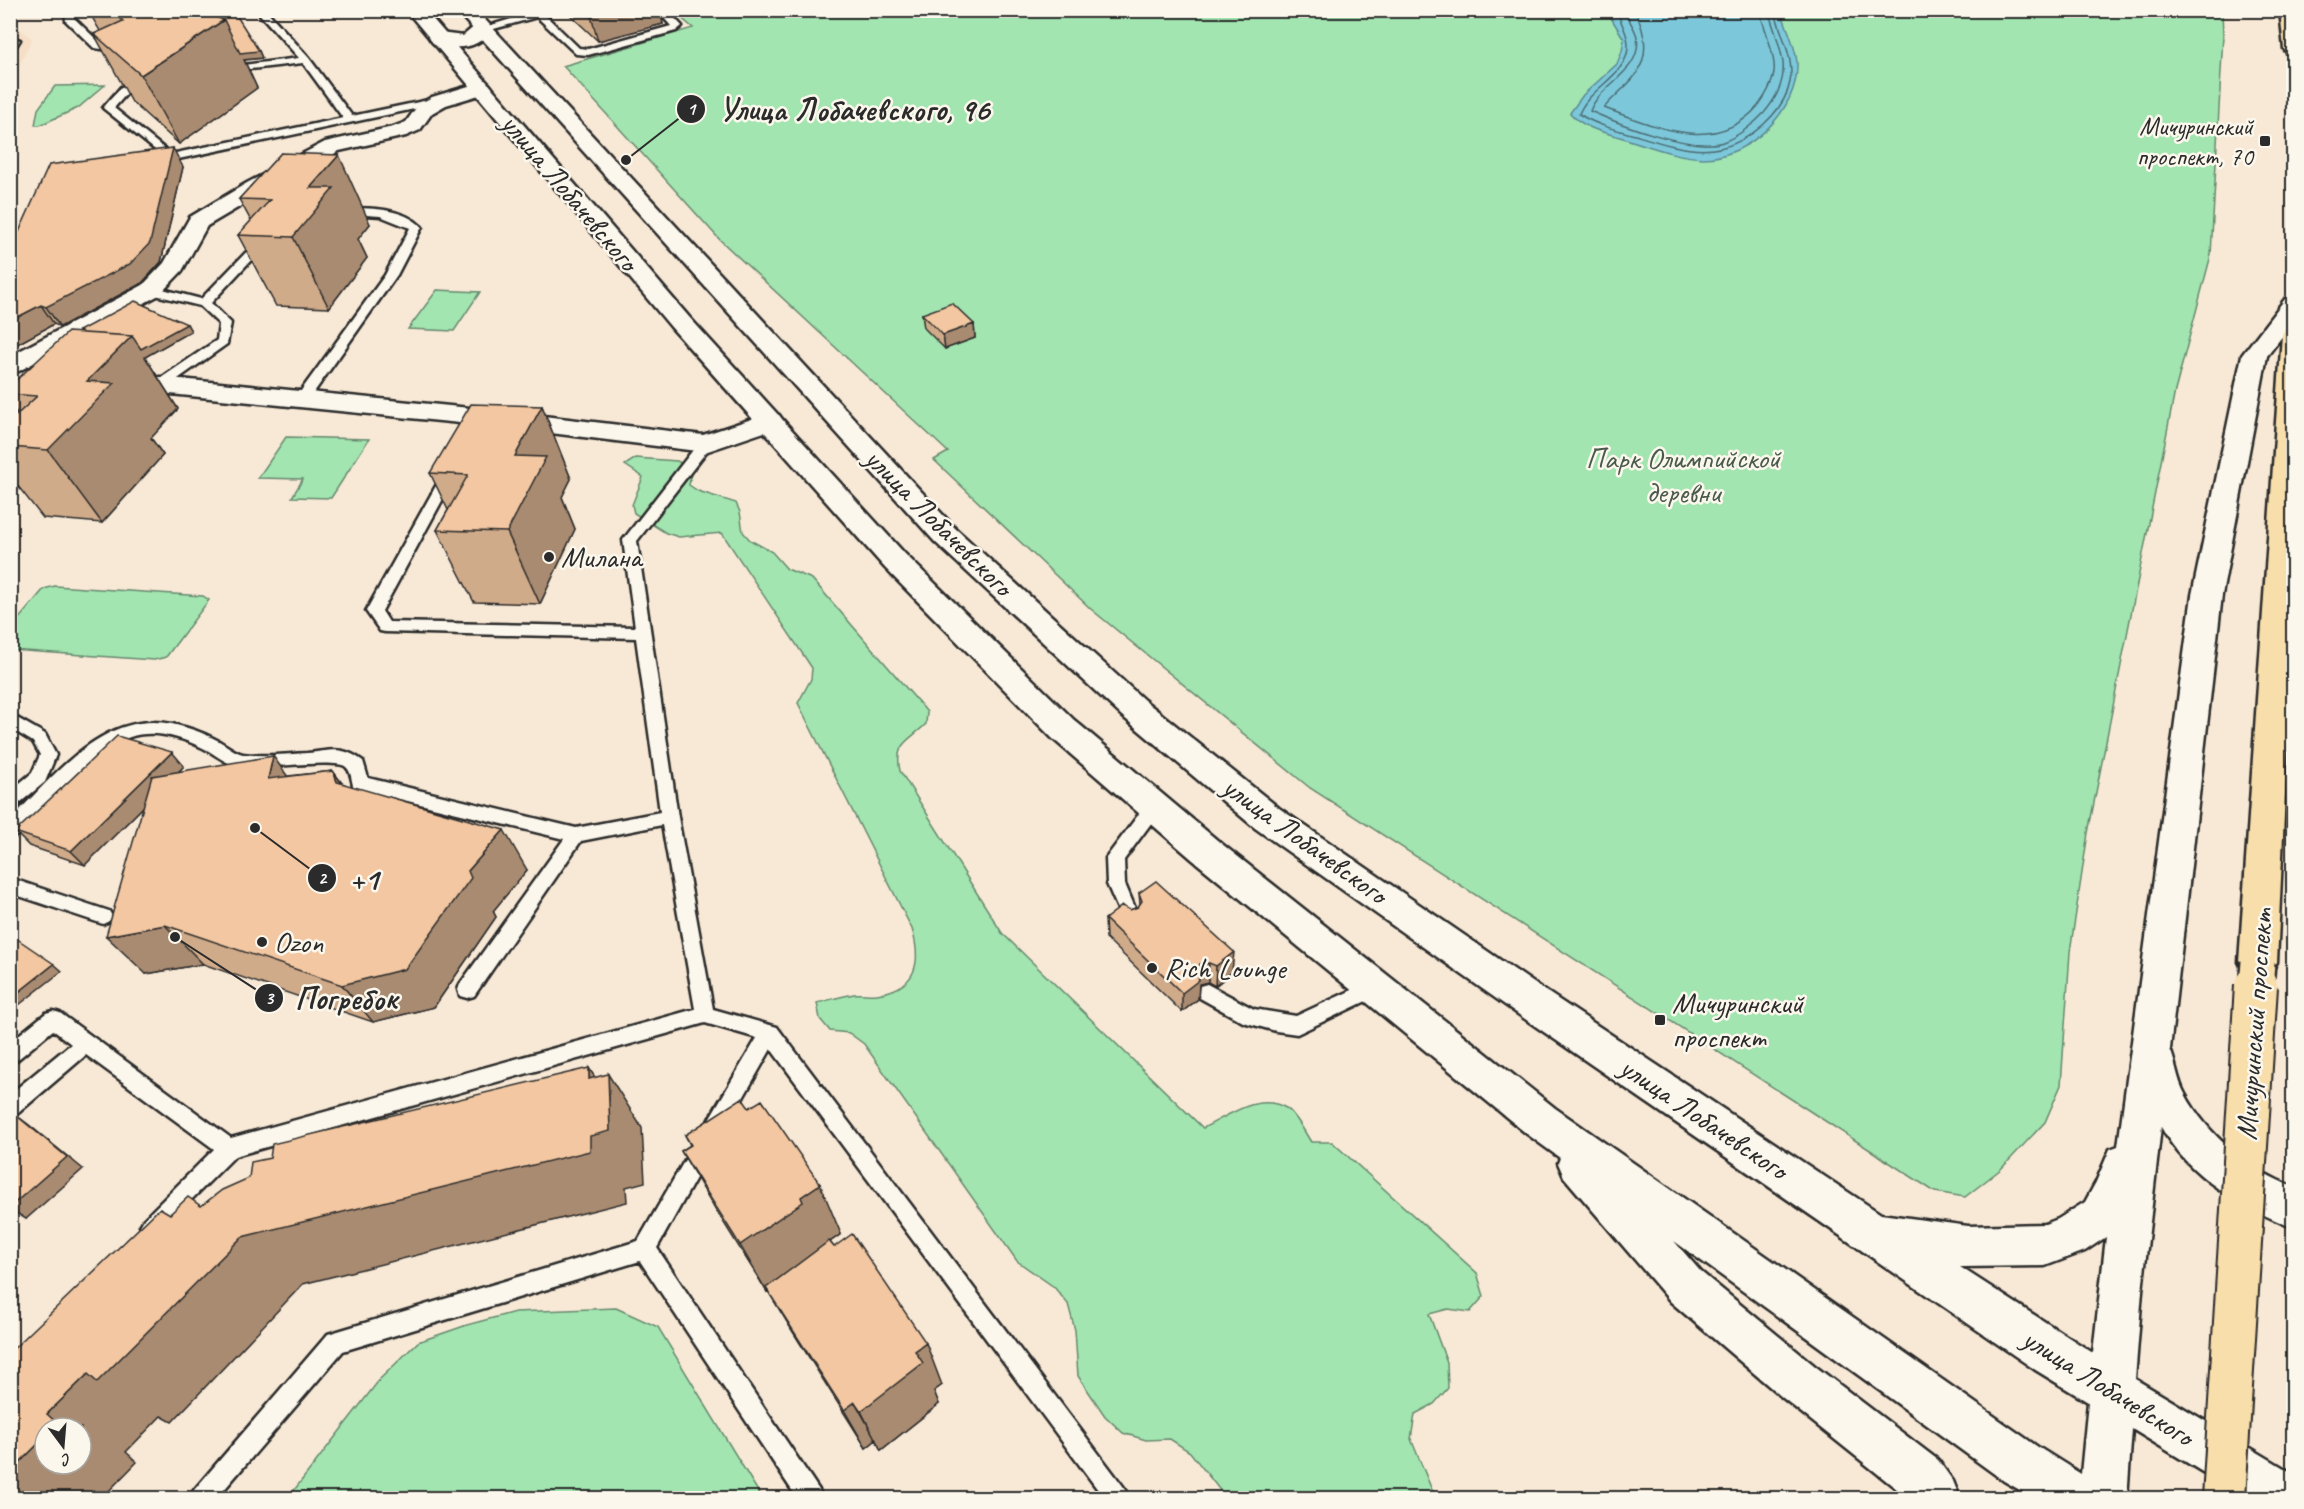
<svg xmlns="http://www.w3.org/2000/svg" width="2304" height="1509" viewBox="0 0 2304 1509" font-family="Caveat,sans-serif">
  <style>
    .built { fill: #f6dfc6 }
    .green { fill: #a2e5b0; stroke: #66886e; stroke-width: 1.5 }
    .water { fill: #7cc8da; stroke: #5c8994; stroke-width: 1.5 }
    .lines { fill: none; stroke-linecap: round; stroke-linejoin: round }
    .shore { stroke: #4b6a71; stroke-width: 1.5 }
    .lane-casing { stroke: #2b2b2b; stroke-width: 5 }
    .street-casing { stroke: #2b2b2b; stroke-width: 5 }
    .secondary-casing { stroke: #2b2b2b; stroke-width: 5 }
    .primary-casing { stroke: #2b2b2b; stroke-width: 5 }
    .lane { fill: #fbf7ec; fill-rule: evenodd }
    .street { fill: #fbf7ec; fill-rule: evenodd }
    .secondary { fill: #fbf7ec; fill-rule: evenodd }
    .primary { fill: #f8deab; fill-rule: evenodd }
    .primary-bridge-far1-casing { stroke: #2b2b2b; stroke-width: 38; stroke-linecap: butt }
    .primary-bridge-casing { stroke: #2b2b2b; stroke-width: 46; stroke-linecap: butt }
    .primary-bridge-far1 { stroke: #f8deab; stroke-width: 33 }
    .primary-bridge { stroke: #f8deab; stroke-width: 42 }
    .wall { fill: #d0ab8a; stroke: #2b2b2b; stroke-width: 1.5 }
    .shaded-wall { fill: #a98b71; stroke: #2b2b2b; stroke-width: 1.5 }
    .building { fill: #f2c7a1; stroke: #2b2b2b; stroke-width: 1.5 }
    .poi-dot { fill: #2b2b2b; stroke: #fbf7ec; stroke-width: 2 }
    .labels { text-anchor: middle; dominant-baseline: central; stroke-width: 5; stroke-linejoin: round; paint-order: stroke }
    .far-poi-label { font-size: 26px; fill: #2b2b2b; stroke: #fbf7ec; text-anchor: end }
    .street-label { font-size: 30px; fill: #2b2b2b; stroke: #fbf7ec }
    .park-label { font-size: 30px; fill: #495a4c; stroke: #fbf7ec }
    .poi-label { font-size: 30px; fill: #2b2b2b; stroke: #fbf7ec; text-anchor: start }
    .leader { fill: none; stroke: #2b2b2b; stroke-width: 2 }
    .callout-dot { fill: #2b2b2b; stroke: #fbf7ec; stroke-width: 2 }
    .mark-label { font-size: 18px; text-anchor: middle; font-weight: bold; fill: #fff }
    .callout-label { font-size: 32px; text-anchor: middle; font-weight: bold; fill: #2b2b2b; stroke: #fbf7ec; stroke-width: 5; stroke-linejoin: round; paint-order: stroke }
  </style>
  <rect width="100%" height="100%" fill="#f8e9d6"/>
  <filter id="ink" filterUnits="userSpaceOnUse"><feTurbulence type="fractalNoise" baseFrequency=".0167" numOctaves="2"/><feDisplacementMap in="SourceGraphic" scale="12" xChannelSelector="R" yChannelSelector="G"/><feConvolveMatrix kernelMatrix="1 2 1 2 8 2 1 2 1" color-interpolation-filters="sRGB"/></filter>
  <g filter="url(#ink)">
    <path class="built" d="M11 21 32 39 11 84Z"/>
    <path class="green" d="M672 10 2222 11 2223 35 2211 255 2175 391 2088 833 2070 952 2061 1085 2045 1122 2001 1169 1965 1197 1935 1192 1310 788 1092 610 934 460 948 452 720 240 563 66 693 28Z
      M105 85 78 108 40 125H35L38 109 55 86Z
      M437 290 480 292 454 331 408 329Z
      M286 437 369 439 331 498 292 497 303 479 258 478Z
      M636 458 677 461 689 467 691 475 689 485 698 491 736 503 740 512 743 532 750 540 772 552 787 569 812 579 927 712 926 724C908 742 894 742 900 771L1002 933 1203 1128C1228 1116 1258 1092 1286 1108 1296 1114 1305 1133 1311 1142H1332L1477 1273 1484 1296 1470 1312 1448 1309 1429 1314 1447 1363 1448 1388 1434 1404 1415 1414 1411 1439 1432 1490 1441 1498H1226L1190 1452 1170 1439 1146 1440 1123 1433 1105 1416 1078 1376 1075 1330 1068 1304 1054 1287 1017 1261 864 1044 849 1033 830 1031 820 1019 817 1003C829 1000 842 996 854 994 861 993 870 995 877 994 917 988 922 963 912 929L798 703 811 679 812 668 722 533 679 537 666 533 634 513 632 505 643 477 625 465Z
      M55 586 203 596 209 600 166 657 154 660 11 650V628L44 589Z
      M616 1308 658 1327 762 1498H288L380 1379 418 1342 467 1325 515 1312Z"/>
    <path class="water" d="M1612 11H1781C1786 26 1796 47 1797 63 1799 110 1749 158 1703 158 1679 157 1654 148 1632 141 1610 133 1586 131 1570 113L1583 95 1617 64 1622 51 1624 39 1611 18Z"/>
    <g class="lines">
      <path class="shore" d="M1618 10C1619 23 1629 33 1628 46 1628 76 1588 88 1579 114 1596 125 1616 130 1635 135 1684 150 1721 163 1764 124 1776 113 1787 98 1790 82 1795 57 1779 33 1775 10
        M1626 10C1627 20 1635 27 1637 37 1643 72 1600 83 1590 111 1619 124 1692 152 1723 142 1737 137 1754 124 1764 113 1776 99 1785 82 1783 63 1781 46 1773 27 1768 10
        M1635 10C1645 33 1651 55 1634 77 1625 88 1613 97 1604 108 1655 126 1715 156 1758 106 1767 94 1776 79 1774 64 1772 46 1764 27 1759 10"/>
      <g class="lane-casing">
        <path id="lane" d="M65 10H75L74 18 100 43 124 46 129 49 124 52 94 48 66 21Z
          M256 10H266L309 58 352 116 438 98 443 101 438 104 169 161 103 108 121 87 149 80V84L129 91 114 108 171 154 343 118 303 63 224 72 222 70 227 67 299 58Z
          M541 10H554L545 15 579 48 588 49 671 26 657 10H667L682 26 676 31 588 55 576 54 537 17 483 32 478 29Z
          M10 37 20 40 13 51 10 52Z
          M342 208C368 208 402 207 422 227L397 275 307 402 302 403 295 399 385 275 410 228 380 216 338 213 336 211Z
          M263 238 269 241 267 243 211 303 231 323 227 344 165 388H155L154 385 155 382 217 340 219 324 200 306 147 293V287L151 286 201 299 259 239Z
          M705 440 712 444 710 447 637 541 678 817 713 1009 777 1027 1126 1490 1130 1498H1104L771 1049 723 1133 716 1135 709 1133 706 1126 709 1119 757 1038 705 1023 235 1156 158 1233 151 1236 144 1233 140 1226 144 1219 214 1149 86 1055 17 1114 10 1116V1094L71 1044 53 1030 17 1060 10 1063V1042L46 1013 53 1011 60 1013 231 1138 695 1009 662 825 581 841 474 996 467 998 460 996 458 990 460 984 564 839 354 788C351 781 352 772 346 767 337 758 259 770 238 766 225 764 213 752 201 747 181 737 152 729 130 737 92 749 45 807 16 836L10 838V820C53 777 104 709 172 724 186 727 202 732 215 739 224 743 234 752 243 754 263 757 287 754 307 753 331 751 342 745 363 761L368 778 576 828 660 812 636 638 385 632 380 631 366 611 442 475 449 471 456 475 382 611 389 622 635 627 623 540 700 441Z
          M10 714 45 734 56 755 45 782 16 806 10 808V791L32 773 40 755 33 742 10 728Z
          M1154 800 1160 802 1163 807 1124 860 1125 884 1140 920 1137 925 1131 928 1125 925 1107 884 1106 858 1148 802Z
          M10 878 109 911 112 916 109 921 103 924 10 893Z
          M1376 979 1383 981 1385 987 1383 993 1297 1034 1276 1031 1243 1022 1200 998 1198 992 1200 986 1207 984 1254 1009 1296 1016Z
          M701 1141 708 1144 711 1151 657 1248 819 1490 823 1498H797L640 1261 343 1351 217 1498H190L194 1490 328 1334 638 1241 694 1144Z"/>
      </g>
      <g class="street-casing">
        <path id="street" d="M483 23 490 25 492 29C478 50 457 50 433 43L430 39 433 35 440 33 463 36 476 25Z
          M482 82 489 84 492 88 489 92 446 105 432 113 420 130 406 136 339 151 263 193 207 226 182 271 159 295 19 371 10 373V356L143 285 164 263 190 217 247 183 325 142 393 127 406 122 418 105 432 97Z
          M160 377 510 412 703 435 770 413 779 415 783 421 779 427 705 452 510 428 160 393 120 397 111 394 107 389 111 384Z"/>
      </g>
      <g class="secondary-casing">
        <path id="secondary" d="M406 10H425L689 317 905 554 1074 720 1217 840 1555 1108 2038 1447 2081 1474 2088 1402 2034 1369 1515 1012 1255 828 1122 716 935 542 456 10H476L955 528 1144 700 1279 808 1541 988 1881 1214 1968 1226 2045 1224 2058 1219 2085 1202 2096 1182 2110 1149 2118 1146 2192 595 2242 355 2285 299 2294 297V321L2267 356 2222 595 2170 1049C2176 1063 2177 1080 2185 1094 2207 1135 2250 1171 2294 1187V1228C2242 1207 2189 1178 2161 1127L2142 1291 2135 1379 2294 1474V1498H2245L2132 1429 2127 1498H2034L2004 1481 1674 1241 1701 1272 1815 1366 1938 1460 1953 1481 1960 1498H1908L1783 1398 1671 1302 1564 1177 1558 1163 1560 1158 1527 1134 1193 860 1052 738 885 568 671 327ZM2106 1237 2093 1353 1960 1267 2045 1266 2085 1251Z"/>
      </g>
      <g class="primary-casing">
        <path id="primary" d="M2280 10H2294V55L2287 53 2284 49Z
          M2294 327V605L2277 962 2271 973 2258 978 2245 973 2239 962 2282 334 2285 329Z"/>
      </g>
      <use href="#lane" class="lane"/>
      <use href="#street" class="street"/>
      <use href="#secondary" class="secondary"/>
      <use href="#primary" class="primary"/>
      <g class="primary-bridge-far1-casing">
        <path id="primary-bridge-far1" d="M2256 988 2258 962"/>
      </g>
      <g class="primary-bridge-casing">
        <path id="primary-bridge" d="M2224 1498 2256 986"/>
      </g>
      <use href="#primary-bridge-far1" class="primary-bridge-far1"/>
      <use href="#primary-bridge" class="primary-bridge"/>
    </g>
    <path class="wall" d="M88 10H219L211 15 259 51 262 58 244 60 257 88 179 144 132 102 94 34 100 31Z
      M565 10H660L663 24 598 41Z
      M281 153 370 224 358 239 367 258 329 308 276 306 238 235 251 221 239 199Z
      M183 167 161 262 142 283 60 327 54 324 10 348V252Z
      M922 314 974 324 975 338 945 349 924 328Z
      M187 324 191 331 145 357 178 409 151 438 163 455 102 523 43 518 10 476V421L18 414 10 405V386L80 333 79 331Z
      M542 406 571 479 562 497 575 529 540 604 474 602 437 530 448 510 430 473Z
      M184 766 178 772 288 776 333 771 342 783 527 870 493 911 496 917 434 1007 373 1022 203 964 146 974 144 806 85 865 29 846 15 832Z
      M1139 893 1232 972 1215 986 1208 982 1199 984 1198 999 1182 1012 1106 938 1105 919 1138 907 1140 904Z
      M685 1135 841 1234 830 1242 942 1385 934 1391 939 1404 881 1450 876 1440 866 1448 793 1332 768 1291 767 1292 711 1202 681 1151 690 1145Z"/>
    <path class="shaded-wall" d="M118 10H219L180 32 137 46Z
      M611 10H660L663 24 598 41 591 16Z
      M224 20 259 51 262 58 244 60 257 88 179 144 141 75Z
      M173 148 183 167 161 262 142 283 60 327 46 307Z
      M339 155 370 224 358 239 367 258 329 308 293 237 310 188Z
      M41 305 54 324 10 348V321Z
      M187 324 191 331 145 357 178 409 151 438 163 455 102 523 48 450 87 381 132 336Z
      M974 324 975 338 945 349 943 335Z
      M542 406 571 479 562 497 575 529 540 604 507 532 515 456Z
      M172 752 184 766 85 865 71 851Z
      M273 756 303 798 268 779Z
      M333 771 362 812 337 782Z
      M504 830 527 870 493 911 496 917 434 1007 373 1022 342 985 468 871Z
      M165 925 203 964 146 974 106 936Z
      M1234 952 1232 972 1215 986 1216 966Z
      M1209 963 1208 982 1199 984 1198 999 1182 1012V993L1197 972 1200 964Z
      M54 964 62 971 10 1012V999Z
      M589 1068 609 1099 608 1074 642 1128 645 1182 626 1187 627 1202 303 1284 172 1422 161 1416 126 1452 137 1462 102 1498H10V1472L45 1437V1464H81V1428H54L47 1414 88 1374 242 1237 589 1079Z
      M12 1112 28 1124 83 1169 26 1219 10 1209Z
      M820 1184 841 1234 824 1246 826 1250 767 1292 740 1245 801 1197Z
      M926 1343 942 1385 934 1391 939 1404 881 1450 861 1411 915 1351Z
      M855 1402 876 1440 866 1448 844 1410Z"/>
    <path class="building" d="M171 10H198L224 20 141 75 94 34 123 21 119 17Z
      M226 10H233L259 51 240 53 224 20 215 17Z
      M585 10H611L591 16Z
      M173 148 150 243 130 264 46 307 41 305 10 321V252L49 165Z
      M281 153 339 155 310 188H334L293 237 238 235 270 200 239 199Z
      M135 301 187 324 141 349 132 336 83 333 79 331Z
      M952 303 974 324 943 335 922 314Z
      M68 332 132 336 87 381 114 383 48 450 10 447V421L37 396 10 394V386Z
      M471 404 542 406 515 456 546 457 507 532 437 530 468 475 430 473Z
      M117 736 172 752 71 851 15 832Z
      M273 756 268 779 333 771 337 782 504 830 468 871 471 878 405 969 342 985 165 925 106 936 152 776Z
      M1156 881 1234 952 1216 966 1209 963 1200 964 1197 972 1199 980 1182 993 1105 919 1122 906 1130 910 1138 907 1142 901 1139 893Z
      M10 934 54 964 10 999Z
      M589 1068V1079L608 1074 610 1131 590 1136V1151L242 1237 97 1382 88 1374 47 1414 58 1424 54 1428H45V1437L10 1472V1352L160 1208 170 1214 188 1197 201 1206 222 1190 249 1178 251 1162 270 1158 272 1144Z
      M742 1098 749 1108 762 1100 820 1184 801 1197 803 1202 740 1245 681 1151 691 1145 685 1135Z
      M12 1112 67 1157 10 1207V1114Z
      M852 1234 926 1343 915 1351 923 1363 861 1411 855 1402 844 1410 766 1288 829 1241 834 1247Z"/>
  </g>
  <g class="poi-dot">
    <rect x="2259" y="135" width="12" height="12" rx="3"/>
    <circle cx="549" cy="557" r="6"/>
    <circle cx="262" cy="942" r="6"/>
    <circle cx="1152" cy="968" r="6"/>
    <rect x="1654" y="1014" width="12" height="12" rx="3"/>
  </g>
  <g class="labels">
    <g class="far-poi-label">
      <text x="2253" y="126">Мичуринский<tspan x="2253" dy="30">проспект, 70</tspan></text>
    </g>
    <g class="street-label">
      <text transform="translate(570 192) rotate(50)">улица Лобачевского</text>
      <text transform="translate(939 522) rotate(45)">улица Лобачевского</text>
      <text transform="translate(1305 840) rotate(36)">улица Лобачевского</text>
      <text transform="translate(2254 1024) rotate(-86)">Мичуринский проспект</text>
      <text transform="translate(1704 1118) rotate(34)">улица Лобачевского</text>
      <text transform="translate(2108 1387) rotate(32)">улица Лобачевского</text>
    </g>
    <g class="park-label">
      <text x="1683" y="458">Парк Олимпийской<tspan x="1683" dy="34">деревни</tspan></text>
    </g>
    <g class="poi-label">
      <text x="561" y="557">Милана</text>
      <text x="274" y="942">Ozon</text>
      <text x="1164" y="968">Rich Lounge</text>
      <text x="1672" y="1003">Мичуринский<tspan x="1672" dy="34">проспект</tspan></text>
    </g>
  </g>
  <path class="leader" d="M626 160L691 109M255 828L322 878M175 937L269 998"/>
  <g class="callout-dot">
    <circle cx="626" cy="160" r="6"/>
    <circle cx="255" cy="828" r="6"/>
    <circle cx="175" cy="937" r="6"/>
    <circle cx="691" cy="109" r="15"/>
    <circle cx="322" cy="878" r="15"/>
    <circle cx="269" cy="998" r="15"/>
  </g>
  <g class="mark-label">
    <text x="691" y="115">1</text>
    <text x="322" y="884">2</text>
    <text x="269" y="1004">3</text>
  </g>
  <g class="callout-label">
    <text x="854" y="120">Улица Лобачевского, 96</text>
    <text x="364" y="889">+1</text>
    <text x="346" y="1009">Погребок</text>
  </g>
  <rect width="2304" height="1509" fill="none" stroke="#fbf7ec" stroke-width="36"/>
  <rect x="18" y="18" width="2268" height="1473" fill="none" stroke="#2b2b2b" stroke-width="2" filter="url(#ink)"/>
  <g transform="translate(63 1446) rotate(164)"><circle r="28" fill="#fbf7ec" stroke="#a8a59f" stroke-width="1.5"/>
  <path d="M0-4.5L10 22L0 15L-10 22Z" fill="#2b2b2b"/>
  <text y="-9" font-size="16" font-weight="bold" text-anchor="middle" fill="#2b2b2b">С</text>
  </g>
</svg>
